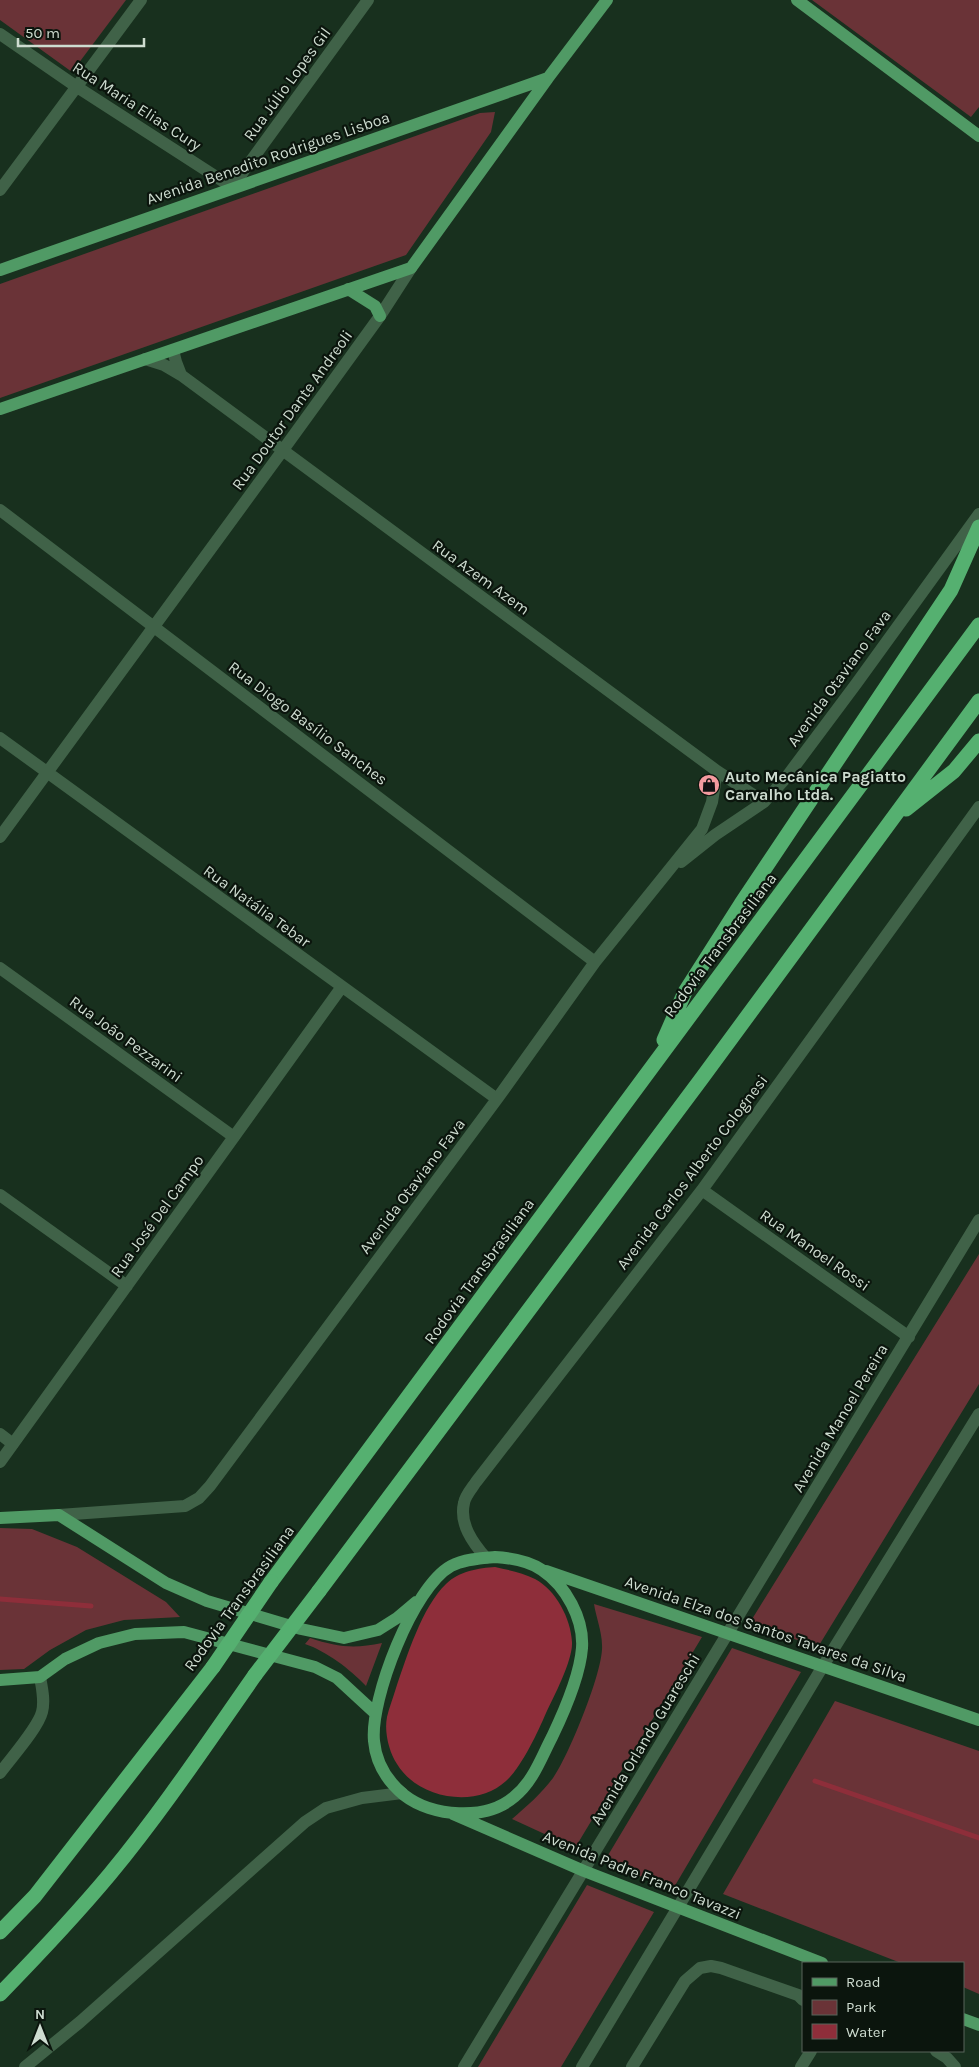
<svg xmlns="http://www.w3.org/2000/svg" width="979" height="2067" viewBox="0 0 979 2067" font-family="Karla,sans-serif">
  <style>
    .green { fill: #6a3337 }
    .water { fill: #8e2e3a }
    .lines { fill: none; stroke-linecap: round; stroke-linejoin: round }
    .stream { stroke: #8e2e3a; stroke-width: 5 }
    .minor { stroke: #406248; stroke-width: 12 }
    .major { stroke: #509a65; stroke-width: 12 }
    .highway { stroke: #55b070; stroke-width: 15 }
    .highway-bridge { stroke: #55b070; stroke-width: 15 }
    .labels { text-anchor: middle; dominant-baseline: central; stroke-width: 4.5; stroke-linejoin: round; paint-order: stroke }
    .street-label { font-size: 16px; fill: #cedcd0; stroke: #0b150d }
    .poi-label { font-size: 16px; font-weight: bold; fill: #cedcd0; stroke: #0b150d; text-anchor: start }
  </style>
  <rect width="100%" height="100%" fill="#18301e"/>
  <path class="green" d="M0 0H126L72 72 0 20Z
    M812 0H979V107L971 117Z
    M495 112 491 132 406 255 0 398V284L480 113Z
    M979 1254V1384L818 1647 749 1624Z
    M0 1528 32 1529 77 1547 166 1602 180 1617 124 1620 86 1630 50 1650 24 1669 0 1670Z
    M594 1604 702 1637 575 1848 512 1819C527 1806 541 1794 553 1778 568 1757 604 1670 602 1645 602 1632 596 1617 594 1604Z
    M310 1638C337 1647 354 1649 382 1643L366 1686C350 1669 326 1651 305 1644Z
    M732 1648 801 1672 673 1889 604 1862Z
    M835 1701 979 1751V1994L963 1987V1963H901L723 1894Z
    M587 1885 654 1912 561 2067H478Z"/>
  <path class="water" d="M495 1567C509 1570 523 1573 535 1579 556 1590 571 1619 572 1642 573 1660 554 1696 546 1713 538 1732 521 1768 506 1781 476 1809 418 1799 397 1764 389 1752 384 1732 387 1717 389 1708 393 1698 396 1688 407 1656 422 1607 446 1584 459 1571 479 1568 495 1567Z"/>
  <g class="lines">
    <path class="stream" d="M0 1599 91 1606
      M815 1781 979 1838"/>
    <path class="minor" d="M0 34 77 87 232 187 368 0
      M0 190 141 0
      M173 350 176 362 181 375
      M145 359 164 365 181 375 717 771 764 802
      M0 510 595 962
      M0 738 497 1099
      M0 837 283 450 380 316 411 268
      M681 862 715 835 764 802 785 779 856 684 979 514
      M0 968 234 1137
      M702 1190 909 1337
      M0 1195 127 1286
      M0 1434 13 1444
      M0 1462 341 988
      M59 1515 185 1506 199 1498 210 1486 497 1099 595 962 702 829 712 802 717 771
      M486 1558C473 1543 459 1524 464 1503 465 1496 472 1488 476 1482L702 1190 979 807
      M0 1773C11 1758 38 1728 42 1712 45 1701 42 1688 40 1677
      M936 2051 947 2058 955 2067
      M25 2067 80 2022 305 1822 326 1808 362 1798 402 1793
      M464 2067 979 1220
      M582 2067 823 1666 979 1414
      M632 2067 685 1981 700 1968 711 1966 721 1968 798 1995 803 2000
      M801 2067 811 2051"/>
    <path class="major" d="M797 0 979 136
      M0 270 548 78
      M348 289 375 306 380 316
      M0 409 411 268 548 78 607 0
      M0 1518 59 1515 166 1583 207 1601 301 1629 344 1638 378 1630 397 1618 416 1602
      M495 1557C511 1558 529 1561 542 1570 566 1586 584 1619 582 1648 580 1675 564 1712 552 1737 541 1758 533 1782 514 1797 486 1821 432 1817 404 1795 387 1781 376 1763 374 1741 370 1699 413 1587 451 1566 464 1559 482 1558 495 1557Z
      M546 1571 979 1720
      M0 1680 40 1677 65 1659 99 1643 135 1634 184 1632 315 1667 337 1678 375 1713
      M453 1814 584 1871 822 1963
      M963 2019 979 2025"/>
    <path class="highway" d="M906 809 954 771 979 741
      M664 1040 685 992 741 904 951 590 979 527
      M271 1582 979 625
      M319 1591 702 1078 979 701
      M0 1932 35 1896 213 1667
      M0 1994C38 1955 75 1916 110 1874 162 1811 208 1742 255 1675"/>
    <path class="highway-bridge" d="M213 1667 271 1582
      M255 1675 319 1591"/>
  </g>
  <defs>
    <g id="shop-disc" transform="scale(1.125)"><circle r="9.5" fill="#f49b9f" stroke="#0b150d"/><path d="M-5-2.5h2.3a2.7 3.5 0 0 1 5.4 0H5L5.5 6h-11ZM-1.5-2.5h3a1.5 2.3 0 0 0-3 0Z" fill="#111"/></g>
  </defs>
  <g fill-rule="evenodd">
    <use href="#shop-disc" x="709" y="785"/>
  </g>
  <g class="labels">
    <g class="street-label">
      <text transform="translate(287 84) rotate(-54)">Rua Júlio Lopes Gil</text>
      <text transform="translate(137 106) rotate(33)">Rua Maria Elias Cury</text>
      <text transform="translate(268 158) rotate(-19)">Avenida Benedito Rodrigues Lisboa</text>
      <text transform="translate(292 410) rotate(-54)">Rua Doutor Dante Andreoli</text>
      <text transform="translate(481 577) rotate(36)">Rua Azem Azem</text>
      <text transform="translate(839 678) rotate(-54)">Avenida Otaviano Fava</text>
      <text transform="translate(308 723) rotate(37)">Rua Diogo Basílio Sanches</text>
      <text transform="translate(257 906) rotate(36)">Rua Natália Tebar</text>
      <text transform="translate(720 945) rotate(-53)">Rodovia Transbrasiliana</text>
      <text transform="translate(126 1039) rotate(36)">Rua João Pezzarini</text>
      <text transform="translate(692 1172) rotate(-53)">Avenida Carlos Alberto Colognesi</text>
      <text transform="translate(412 1186) rotate(-53)">Avenida Otaviano Fava</text>
      <text transform="translate(157 1216) rotate(-54)">Rua José Del Campo</text>
      <text transform="translate(815 1250) rotate(35)">Rua Manoel Rossi</text>
      <text transform="translate(479 1271) rotate(-54)">Rodovia Transbrasiliana</text>
      <text transform="translate(840 1418) rotate(-59)">Avenida Manoel Pereira</text>
      <text transform="translate(239 1598) rotate(-54)">Rodovia Transbrasiliana</text>
      <text transform="translate(766 1629) rotate(19)">Avenida Elza dos Santos Tavares da Silva</text>
      <text transform="translate(645 1739) rotate(-59)">Avenida Orlando Guareschi</text>
      <text transform="translate(642 1875) rotate(22)">Avenida Padre Franco Tavazzi</text>
    </g>
    <g class="poi-label">
      <text x="725" y="776">Auto Mecânica Pagiatto<tspan x="725" dy="18">Carvalho Ltda.</tspan></text>
    </g>
  </g>
  <rect x="802" y="1962" width="162" height="90" fill="#0b150d" stroke="#59655b"/>
  <rect x="812" y="1978" width="25" height="8" fill="#509a65" stroke="#59655b"/>
  <text x="846" y="1987" font-size="15" fill="#cedcd0">Road</text>
  <rect x="812" y="2000" width="25" height="15" fill="#6a3337" stroke="#59655b"/>
  <text x="846" y="2012" font-size="15" fill="#cedcd0">Park</text>
  <rect x="812" y="2024" width="25" height="15" fill="#8e2e3a" stroke="#59655b"/>
  <text x="846" y="2037" font-size="15" fill="#cedcd0">Water</text>
  <g transform="translate(40 2027)" stroke="#0b150d" stroke-width="4" paint-order="stroke">
  <path d="M0-4L9 19L0 12L-9 19Z" fill="#cedcd0"/>
  <text y="-8" font-size="14" font-weight="bold" text-anchor="middle" fill="#cedcd0">N</text>
  </g>
  <path d="M18 38v8h126v-8" fill="none" stroke="#cedcd0" stroke-width="2.5"/>
  <text x="25" y="38" font-size="15" fill="#cedcd0" stroke="#0b150d" stroke-width="4" paint-order="stroke">50 m</text>
</svg>
